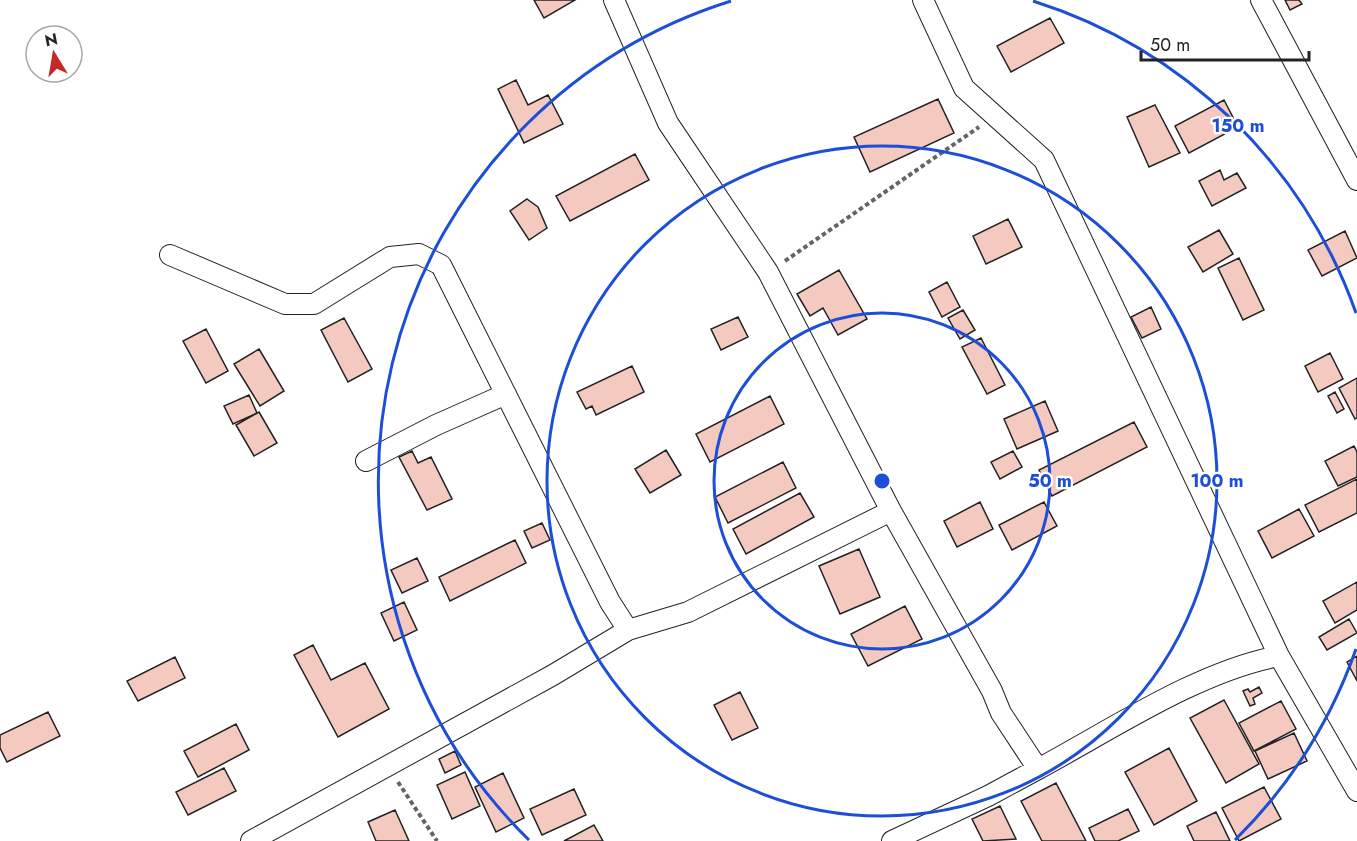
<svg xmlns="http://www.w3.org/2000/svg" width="1357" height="841" viewBox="0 0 1357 841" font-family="Jost,sans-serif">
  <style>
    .building { fill: #f3c9c0; stroke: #222; stroke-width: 1.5 }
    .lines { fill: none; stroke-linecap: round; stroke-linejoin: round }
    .minor-casing { stroke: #222; stroke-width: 22 }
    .path { stroke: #646464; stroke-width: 4; stroke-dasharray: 4.5 3; stroke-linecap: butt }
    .minor { stroke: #fff; stroke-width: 20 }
    .ring { fill: none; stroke: #1d4ed8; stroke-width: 3 }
    .centre { fill: #1d4ed8; stroke: #fff; stroke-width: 3 }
    .ring-label { font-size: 18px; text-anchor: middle; font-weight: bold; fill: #1d4ed8; stroke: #fff; stroke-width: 4.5; stroke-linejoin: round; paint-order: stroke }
  </style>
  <rect width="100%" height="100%" fill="#fff"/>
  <path class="building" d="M534 0H575L544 18Z
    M1285 0H1299L1302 4 1290 10Z
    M1050 18 1064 43 1011 72 997 46Z
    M516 80 528 105 548 95 563 124 524 143 498 89Z
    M938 99 954 133 870 172 854 137Z
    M1224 100 1238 127 1189 153 1175 126Z
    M1155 105 1180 153 1149 167 1127 117Z
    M635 154 649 180 570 221 556 196Z
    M1220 170 1224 180 1237 173 1246 188 1212 206 1199 181Z
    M527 199 538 207 547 228 529 240 510 211Z
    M1008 219 1022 247 986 264 973 236Z
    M1219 230 1233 254 1203 272 1188 247Z
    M1345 231 1357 258 1322 276 1308 250Z
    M1239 258 1264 310 1243 320 1218 268Z
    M839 270 867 319 838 335 823 308 810 316 797 294Z
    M947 282 960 307 942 317 929 292Z
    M1151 307 1161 329 1142 338 1131 317Z
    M963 310 975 330 960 339 948 318Z
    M738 317 748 337 721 350 711 329Z
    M344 318 372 369 348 382 321 330Z
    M206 329 228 371 206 383 183 341Z
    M981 338 1005 385 987 394 962 347Z
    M259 349 284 391 260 406 234 364Z
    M1330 353 1343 379 1318 392 1305 366Z
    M632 366 644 392 596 415 592 406 586 409 577 392Z
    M1357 378V418L1355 419 1339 388Z
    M1335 392 1344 409 1337 413 1328 396Z
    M249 395 257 413 233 424 224 406Z
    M770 396 784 424 710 462 696 434Z
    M1045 401 1058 431 1017 449 1004 419Z
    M259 412 277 443 254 456 236 425Z
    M1134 422 1147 447 1052 496 1039 470Z
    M1354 446 1357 452V477L1338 486 1325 461Z
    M666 450 681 475 650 493 635 469Z
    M412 451 418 463 431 457 452 499 427 510 399 457Z
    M1013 451 1022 467 1000 479 991 462Z
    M783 462 796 488 728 523 715 497Z
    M1357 479V513L1319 532 1305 505Z
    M800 493 814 517 746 554 733 529Z
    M980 502 993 529 957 547 944 521Z
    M1044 502 1057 526 1012 550 999 525Z
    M1299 509 1314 536 1272 558 1258 531Z
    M542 523 550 540 532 548 524 531Z
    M515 540 526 563 450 601 439 577Z
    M859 549 880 597 840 614 819 566Z
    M417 558 428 581 402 593 391 570Z
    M1357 582V610L1335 623 1323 601Z
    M404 602 417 630 394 641 381 613Z
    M905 606 922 639 868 666 851 634Z
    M1349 619 1357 633 1327 650 1319 637Z
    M313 645 331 680 365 663 389 709 338 737 294 655Z
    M1357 656V681L1347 662Z
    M175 657 185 678 138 701 127 681Z
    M1259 687 1262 693 1253 698 1255 704 1250 706 1243 691 1248 689 1250 692Z
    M740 692 758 728 732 740 714 705Z
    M1224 700 1259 764 1226 783 1190 718Z
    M1281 701 1296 729 1254 751 1239 723Z
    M48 712 60 736 7 762 0 748V735Z
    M236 724 249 750 198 777 184 751Z
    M1294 733 1307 761 1268 779 1255 751Z
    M1169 748 1197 801 1154 825 1125 772Z
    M455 751 461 765 445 773 439 759Z
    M224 768 236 791 188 815 176 792Z
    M465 772 480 806 452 819 437 785Z
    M503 773 524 818 496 832 475 787Z
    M1056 783 1086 841H1042L1021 801Z
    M1264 787 1281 819 1239 841 1222 808Z
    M574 789 586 815 542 835 530 809Z
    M1000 806 1016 839 983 841 972 819Z
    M1128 809 1139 831 1118 841H1095L1089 828Z
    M395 810 409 841H376L368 822Z
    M1216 812 1230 841H1194L1187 826Z
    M594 825 603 841H564Z"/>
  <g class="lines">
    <g class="minor-casing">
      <path id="minor" d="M614 0 668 123 768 272 891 511 992 691 1001 713 1038 769C1111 730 1198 671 1279 656L1357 791
        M923 0 964 88 1044 160 1279 656
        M1261 0 1357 180
        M170 255 285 304H314L390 257 419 254 441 265 610 602 628 630 688 612 891 511
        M366 461 436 425 506 394
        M251 841 553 675 628 630
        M892 841 988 796 1038 769"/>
    </g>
    <path class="path" d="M785 261 979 127
      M398 782 437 841"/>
    <use href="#minor" class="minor"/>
  </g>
  <g class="ring">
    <circle cx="882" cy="481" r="168"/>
    <circle cx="882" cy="481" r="335"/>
    <path d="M1356 649A503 503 0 0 1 1235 840M529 840A503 503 0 0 1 731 1M1033 1A503 503 0 0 1 1356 313"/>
  </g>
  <circle cx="882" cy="481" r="9" class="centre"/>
  <g class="ring-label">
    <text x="1238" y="132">150 m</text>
    <text x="1050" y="487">50 m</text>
    <text x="1217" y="487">100 m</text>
  </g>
  <g transform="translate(54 54) rotate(349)"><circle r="28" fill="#ffffff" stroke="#a7a7a7" stroke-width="1.5"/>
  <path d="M0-4.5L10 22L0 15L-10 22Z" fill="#c62828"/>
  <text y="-9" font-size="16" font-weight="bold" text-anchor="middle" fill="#222222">N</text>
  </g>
  <path d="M1141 51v9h168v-9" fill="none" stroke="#222222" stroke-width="3"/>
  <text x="1150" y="51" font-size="18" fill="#222222" stroke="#ffffff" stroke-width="4.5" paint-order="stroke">50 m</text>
</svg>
